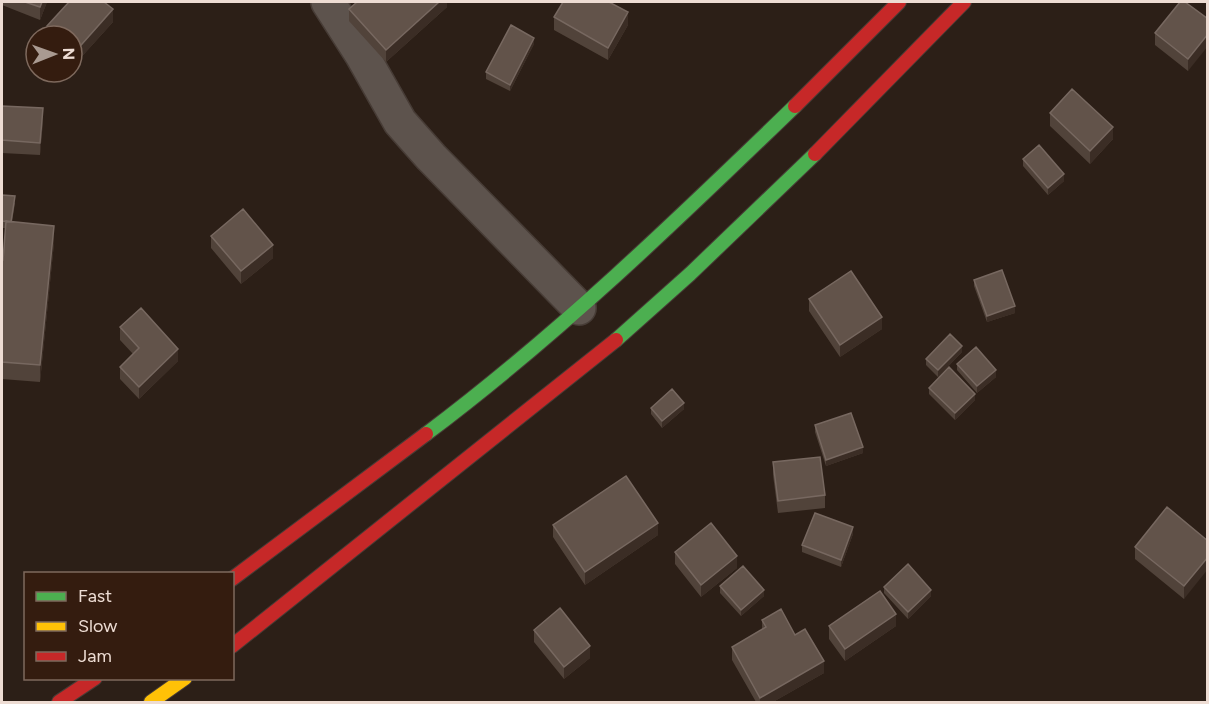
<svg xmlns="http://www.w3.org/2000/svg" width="1209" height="704" viewBox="0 0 1209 704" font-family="Figtree,sans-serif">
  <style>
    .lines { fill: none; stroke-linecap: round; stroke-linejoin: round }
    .street-casing { stroke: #473c36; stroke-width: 36 }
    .fast-casing { stroke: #473c36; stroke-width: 16 }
    .slow-casing { stroke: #473c36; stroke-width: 16 }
    .jam-casing { stroke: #473c36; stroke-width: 16 }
    .street { stroke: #5d534d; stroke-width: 33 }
    .fast { stroke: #4caf50; stroke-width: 14 }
    .slow { stroke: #ffc107; stroke-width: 14 }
    .jam { stroke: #c62828; stroke-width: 14 }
    .wall { fill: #51433a }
    .shaded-wall { fill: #3b2d25 }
    .building { fill: #62534a; stroke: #776860; stroke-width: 1.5 }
  </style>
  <rect width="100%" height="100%" fill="#2c1f17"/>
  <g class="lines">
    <g class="street-casing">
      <path id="street" d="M328 2 362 55 400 122 431 157 579 308"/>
    </g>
    <g class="fast-casing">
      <path id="fast" d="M616 340 690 274 815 154
        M426 434C558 335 677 220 795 106"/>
    </g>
    <g class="slow-casing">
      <path id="slow" d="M151 702 185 678"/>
    </g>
    <g class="jam-casing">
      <path id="jam" d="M795 106 899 2
        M815 154 964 2
        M232 579 426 434
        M232 646 616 340
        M59 702 95 678"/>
    </g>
    <use href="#street" class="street"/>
    <use href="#fast" class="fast"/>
    <use href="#slow" class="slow"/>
    <use href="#jam" class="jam"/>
  </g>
  <path class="wall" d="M2 2H47L40 20 2 5Z
    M447 2V7L386 62 349 21V9Z
    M554 17 628 25 608 60 554 30Z
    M1208 19 1188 71 1155 45V33Z
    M113 22 75 64 72 61V36H47V26Z
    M534 44 510 91 486 79V72Z
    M2 106 43 121 40 155 2 153Z
    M1050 113 1113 139 1090 164 1050 126Z
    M1023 159 1064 181 1048 195 1023 166Z
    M2 195 15 203 12 222 54 243 40 382 2 379V260H3L6 228H2Z
    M211 236 273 258 241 284 211 248Z
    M974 280 1015 313 987 322 974 286Z
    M809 299 882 329 840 357 809 311Z
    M120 327 178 361 139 399 120 379V367L133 354 120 340Z
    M962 352 938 377 926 365V359Z
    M957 364 996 377 977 393 957 370Z
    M929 388 975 400 955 420 929 394Z
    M651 408 684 409 662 428 651 414Z
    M815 425 863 453 826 466 815 432Z
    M773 462 825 495V508L778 513 773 475Z
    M553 525 658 535 585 585 553 537Z
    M853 534 841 567 802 552V545Z
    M1208 541 1184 599 1135 559V547Z
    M675 552 737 568 701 597 675 564Z
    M720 586 764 596 741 616 720 593Z
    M884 587 931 596 908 619 884 593Z
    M762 620 795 635 824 673 773 702H756L732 660V647L762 630Z
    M829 626H896L845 661 829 639Z
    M534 630 590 658 564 679 534 642Z"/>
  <path class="shaded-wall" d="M42 2H47L40 20V7Z
    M439 2H447V7L386 62V50Z
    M113 9V22L75 64V52Z
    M628 12V25L608 60V48Z
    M1208 34V46L1188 71V59Z
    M534 38V44L510 91V85Z
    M43 108V121L40 155V143Z
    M1113 127V139L1090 164V151Z
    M1064 174V181L1048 195V188Z
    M54 226V243L40 382V365Z
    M273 245V258L241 284V271Z
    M1015 306V313L987 322V316Z
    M882 317V329L840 357V345Z
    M962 346V352L938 377V370Z
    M178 349V361L139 399V387Z
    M996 370V377L977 393V386Z
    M975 394V400L955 420V413Z
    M684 403V409L662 428V421Z
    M863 447V453L826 466V460Z
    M658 523V535L585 585V572Z
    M853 527V534L841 567V560Z
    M737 556V568L701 597V585Z
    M1208 557V569L1184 599V586Z
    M764 590V596L741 616V610Z
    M931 590V596L908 619V612Z
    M896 614V626L845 661V649Z
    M590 646V658L564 679V667Z
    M824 661V673L773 702H760V698Z"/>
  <path class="building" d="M25 2H42L40 7Z
    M69 2H104L113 9 75 52 72 49V36H58L47 26Z
    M357 2H439L386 50 349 9Z
    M563 2H609L628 12 608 48 554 17Z
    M1180 2H1185L1208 19V34L1188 59 1155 33Z
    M511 25 534 38 510 85 486 72Z
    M1072 89 1113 127 1090 151 1050 113Z
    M2 106 43 108 40 143 2 140Z
    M1039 145 1064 174 1048 188 1023 159Z
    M2 195 15 196 11 222 2 221Z
    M243 209 273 245 241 271 211 236Z
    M6 221 54 226 40 365 2 362V260H3Z
    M1002 270 1015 306 987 316 974 280Z
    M851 271 882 317 840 345 809 299Z
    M141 308 178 349 139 387 120 367 139 348 120 327Z
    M950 334 962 346 938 370 926 359Z
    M976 347 996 370 977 386 957 364Z
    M949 367 975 394 955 413 929 388Z
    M672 389 684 403 662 421 651 408Z
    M851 413 863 447 826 460 815 425Z
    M820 457 825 495 778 501 773 462Z
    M626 476 658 523 585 572 553 525Z
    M1167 507 1208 541V557L1184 586 1135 547Z
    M815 513 853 527 841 560 802 545Z
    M711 523 737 556 701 585 675 552Z
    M908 564 931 590 908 612 884 587Z
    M743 566 764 590 741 610 720 586Z
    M880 591 896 614 845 649 829 626Z
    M560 608 590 646 564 667 534 630Z
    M781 609 795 635 805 629 824 661 760 698 732 647 766 627 762 620Z"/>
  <rect width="1209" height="704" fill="none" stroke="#eddcd3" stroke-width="6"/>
  <rect x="24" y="572" width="210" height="108" fill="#341c0f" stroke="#7e695d" stroke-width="1.5"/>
  <rect x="36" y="592" width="30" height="9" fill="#4caf50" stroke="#7e695d" stroke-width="1.5"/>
  <text x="78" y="602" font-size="18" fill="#eddcd3">Fast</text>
  <rect x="36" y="622" width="30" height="9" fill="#ffc107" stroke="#7e695d" stroke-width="1.5"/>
  <text x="78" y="632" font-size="18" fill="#eddcd3">Slow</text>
  <rect x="36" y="652" width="30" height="9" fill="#c62828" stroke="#7e695d" stroke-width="1.5"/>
  <text x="78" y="662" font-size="18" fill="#eddcd3">Jam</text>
  <g transform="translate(54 54) rotate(89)"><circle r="28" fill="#341c0f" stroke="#7e695d" stroke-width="1.5"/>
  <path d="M0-4.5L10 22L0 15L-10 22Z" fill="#a99a91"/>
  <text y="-9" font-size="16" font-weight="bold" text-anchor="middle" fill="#eddcd3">N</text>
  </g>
</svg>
